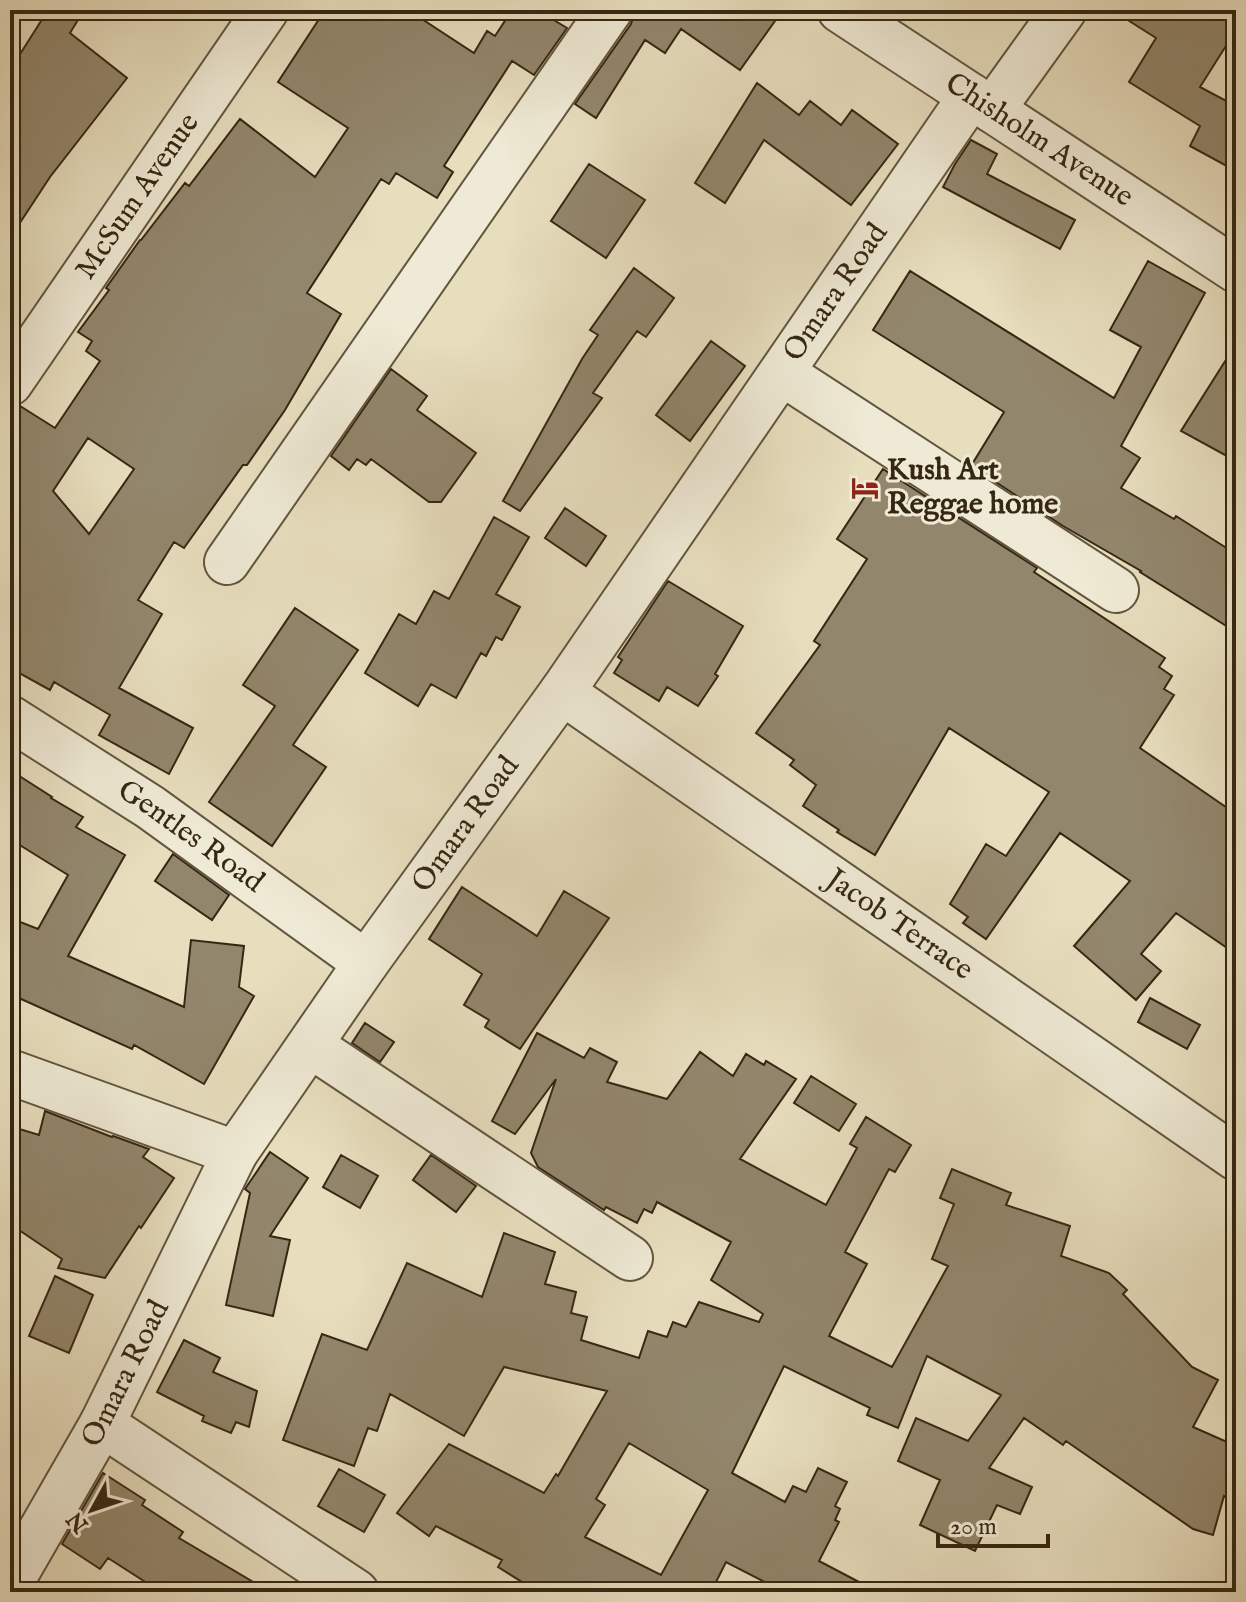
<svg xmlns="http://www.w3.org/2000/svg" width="1246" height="1602" viewBox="0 0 1246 1602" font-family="'IM FELL English',serif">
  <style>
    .building { fill: #92866c; stroke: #362713; stroke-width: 2; fill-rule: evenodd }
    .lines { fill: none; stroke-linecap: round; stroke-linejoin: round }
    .minor-casing { stroke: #62553e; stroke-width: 48 }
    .minor { stroke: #efead5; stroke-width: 44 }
    .labels { text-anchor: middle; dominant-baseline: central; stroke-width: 6; stroke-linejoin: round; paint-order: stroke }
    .street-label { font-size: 30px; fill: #362713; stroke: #efead5 }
    .poi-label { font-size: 30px; font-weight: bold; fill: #362713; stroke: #efead5; text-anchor: start }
  </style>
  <rect width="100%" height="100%" fill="#e7debe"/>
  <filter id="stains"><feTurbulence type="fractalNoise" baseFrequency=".0025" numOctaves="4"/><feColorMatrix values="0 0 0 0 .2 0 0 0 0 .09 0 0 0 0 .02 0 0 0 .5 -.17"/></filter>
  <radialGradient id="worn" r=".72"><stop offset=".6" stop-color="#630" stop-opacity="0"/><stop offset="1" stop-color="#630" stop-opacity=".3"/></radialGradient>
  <path class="building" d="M48 10H84L70 33 127 78 50 177 10 238V70Z
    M325 10H408L474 53 487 31 495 36 512 10H537L567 28 534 75 512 61 444 166 453 172 437 198 396 173 389 184 381 179 307 293 341 314 285 410 247 465H243L184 548 174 542 138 600 162 614 119 688 193 728 169 774 99 735 110 715 54 682 50 690 10 668V408L20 406 55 428 100 361 86 351 92 341 78 332 109 290 106 288 140 240H141L185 183 189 186 240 119 315 177 348 128 278 82ZM88 438 134 469 89 534 53 491Z
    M635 10H760L775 21 740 70 681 29 665 53 645 40 596 118 575 104 631 24Z
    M1112 10H1236V30L1200 87 1236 106V171L1190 146 1200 126 1129 82 1156 38Z
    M757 83 799 115 810 101 841 125 852 110 898 144 851 205 764 140 725 203 695 183Z
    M971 140 997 154 987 174 1075 220 1060 249 943 187 955 164Z
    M589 164 645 200 606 258 551 221Z
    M1148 261 1205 293 1121 446 1140 458 1121 488 1174 519 1176 516 1236 554V632L1140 572 1141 571 1063 526 971 466 1004 412 873 330 910 271 1114 398 1141 347 1110 330Z
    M634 268 674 298 646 337 637 331 593 393 602 398 520 511 503 501 582 359 598 335 590 330Z
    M711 341 745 366 690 441 656 415Z
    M1236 344V461L1181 431Z
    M391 369 427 396 417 410 476 453 441 502H429L371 459 366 465 357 459 349 470 331 456Z
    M883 469 1037 568 1034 572 1165 658 1159 667 1172 676 1164 689 1174 695 1140 748 1236 814V954L1176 913 1141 954 1161 971 1136 1000 1074 946 1130 881 1060 833 986 939 963 923 968 917 950 904 986 844 1006 856 1049 792 949 728 875 855 837 832 839 830 803 806 816 785 790 765 794 760 756 733 820 645 814 641 867 559 837 539Z
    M565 508 606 536 586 566 545 538Z
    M494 517 529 537 496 594 520 607 502 640 496 637 486 656 481 653 456 698 431 684 418 706 365 673 399 614 416 624 434 591 449 599Z
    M668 581 743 626 715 674 718 676 698 706 667 687 659 701 614 673 622 660 618 657Z
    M295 608 358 650 293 745 326 767 272 846 209 802 275 706 243 685Z
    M10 770 52 797 51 798 83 817 76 827 125 855 68 956 184 1007 191 940 244 946 239 987 254 996 204 1084 134 1045 132 1049 10 994V918L38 929 68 875 10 839Z
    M173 854 229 895 212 920 155 881Z
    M462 887 537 936 564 891 609 918 520 1049 485 1027 489 1020 464 1005 482 974 429 939Z
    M1150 998 1200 1025 1187 1049 1138 1022Z
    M365 1023 394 1042 380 1062 352 1043Z
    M537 1033 584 1058 590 1048 617 1062 607 1082 667 1099 700 1052 733 1076 746 1054 764 1065 766 1061 796 1079 740 1159 826 1205 857 1148 850 1144 866 1117 911 1145 895 1172 889 1169 845 1252 867 1264 829 1336 892 1367 948 1266 932 1259 954 1204 940 1198 952 1169 1011 1193 1006 1205 1070 1226 1061 1256 1109 1273 1127 1290 1123 1294 1192 1367 1218 1380 1193 1427 1236 1446V1502L1224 1496 1213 1535 1193 1529 1066 1441 1063 1445 1024 1418 989 1468 1032 1487 1020 1514 997 1505 975 1551 920 1525 940 1480 898 1461 916 1418 968 1441 1001 1395 927 1356 898 1428 867 1415 870 1408 784 1366 732 1473 785 1502 793 1486 806 1492 818 1468 847 1482 835 1506 840 1509 835 1520 839 1522 819 1561 878 1592H784L726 1562 711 1592H538L498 1567 502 1560 436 1526 429 1536 397 1513 449 1444 544 1493 556 1474 558 1476 607 1391 504 1367 464 1436 390 1394 377 1431 368 1428 354 1466 283 1440 322 1334 367 1350 407 1263 482 1297 504 1233 555 1252 545 1284 576 1292 571 1313 587 1317 581 1340 639 1358 648 1331 667 1337 673 1322 686 1327 699 1302 759 1322 763 1314 711 1280 731 1242 657 1202 652 1213 644 1209 637 1223 606 1207 604 1210 538 1167 531 1153 556 1079 515 1134 492 1121ZM629 1443 708 1490 661 1575 585 1537 605 1505 596 1499Z
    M811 1076 856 1104 839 1131 794 1103Z
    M45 1111 112 1137 113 1136 149 1149 143 1157 174 1178 141 1228 139 1226 105 1278 58 1268 62 1259 10 1224V1126L39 1135Z
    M270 1152 308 1178 270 1236 290 1240 273 1316 226 1305 250 1193 245 1189Z
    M341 1155 378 1176 360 1208 323 1187Z
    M431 1155 476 1186 456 1212 413 1180Z
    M55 1276 93 1295 69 1353 29 1336Z
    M184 1340 220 1358 213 1372 257 1391 249 1427 236 1422 231 1433 202 1421 204 1416 157 1392Z
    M339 1469 385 1495 364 1532 318 1506Z
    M103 1473 145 1500 142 1505 183 1532 179 1538 270 1592H161L108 1558 100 1569 62 1544Z"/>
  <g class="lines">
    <g class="minor-casing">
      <g id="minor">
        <path id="s1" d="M840 10 1236 270"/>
        <path d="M992 110 1064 10"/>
        <path d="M782 373 1116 590"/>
        <path id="s2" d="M10 383 266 10"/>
        <path d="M227 562 610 10"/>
        <path id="s3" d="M562 692 1236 1158"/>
        <path id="s4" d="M10 718 150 807 366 963"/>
        <path d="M310 1045 630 1258"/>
        <path d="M10 1072 235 1153"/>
        <path d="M102 1424 356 1592"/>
        <path id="s5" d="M10 1584 102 1424 235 1153 366 963 562 692 971 96"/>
      </g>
    </g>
    <use href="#minor" class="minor"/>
  </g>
  <defs>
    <g id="hotel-bare" transform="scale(2.16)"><path d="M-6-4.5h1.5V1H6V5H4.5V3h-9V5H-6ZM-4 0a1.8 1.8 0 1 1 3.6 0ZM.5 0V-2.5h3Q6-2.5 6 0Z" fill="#8f2418" stroke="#efead5" stroke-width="2.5" paint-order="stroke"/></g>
  </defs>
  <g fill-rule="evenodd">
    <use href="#hotel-bare" x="865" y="488"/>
  </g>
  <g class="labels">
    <g class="street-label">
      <text stroke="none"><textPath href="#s1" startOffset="238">Chisholm Avenue</textPath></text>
      <text stroke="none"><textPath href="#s2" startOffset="226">McSum Avenue</textPath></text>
      <text stroke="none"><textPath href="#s5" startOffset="1536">Omara Road</textPath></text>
      <text stroke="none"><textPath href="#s5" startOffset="888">Omara Road</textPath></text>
      <text stroke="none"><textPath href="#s4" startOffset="216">Gentles Road</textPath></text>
      <text stroke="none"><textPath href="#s3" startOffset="410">Jacob Terrace</textPath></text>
      <text stroke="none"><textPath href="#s5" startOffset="240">Omara Road</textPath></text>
    </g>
    <g class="poi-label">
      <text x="887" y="471">Kush Art<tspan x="887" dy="34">Reggae home</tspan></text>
    </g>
  </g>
  <rect width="1246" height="1602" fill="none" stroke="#e7debe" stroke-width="40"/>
  <rect x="12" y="12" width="1222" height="1578" fill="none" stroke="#362713" stroke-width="4"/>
  <rect x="20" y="20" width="1206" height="1562" fill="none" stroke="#362713" stroke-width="2"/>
  <g transform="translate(92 1510) rotate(230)" stroke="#efead5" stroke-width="6" paint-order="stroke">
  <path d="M0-6L14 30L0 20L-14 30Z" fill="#362713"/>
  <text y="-12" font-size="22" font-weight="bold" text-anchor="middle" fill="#362713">N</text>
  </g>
  <path d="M938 1534v12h110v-12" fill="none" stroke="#362713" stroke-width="4"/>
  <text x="950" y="1534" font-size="24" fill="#362713" stroke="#efead5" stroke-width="6" paint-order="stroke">20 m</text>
  <rect width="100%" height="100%" filter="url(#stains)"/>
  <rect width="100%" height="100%" fill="url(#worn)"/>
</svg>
